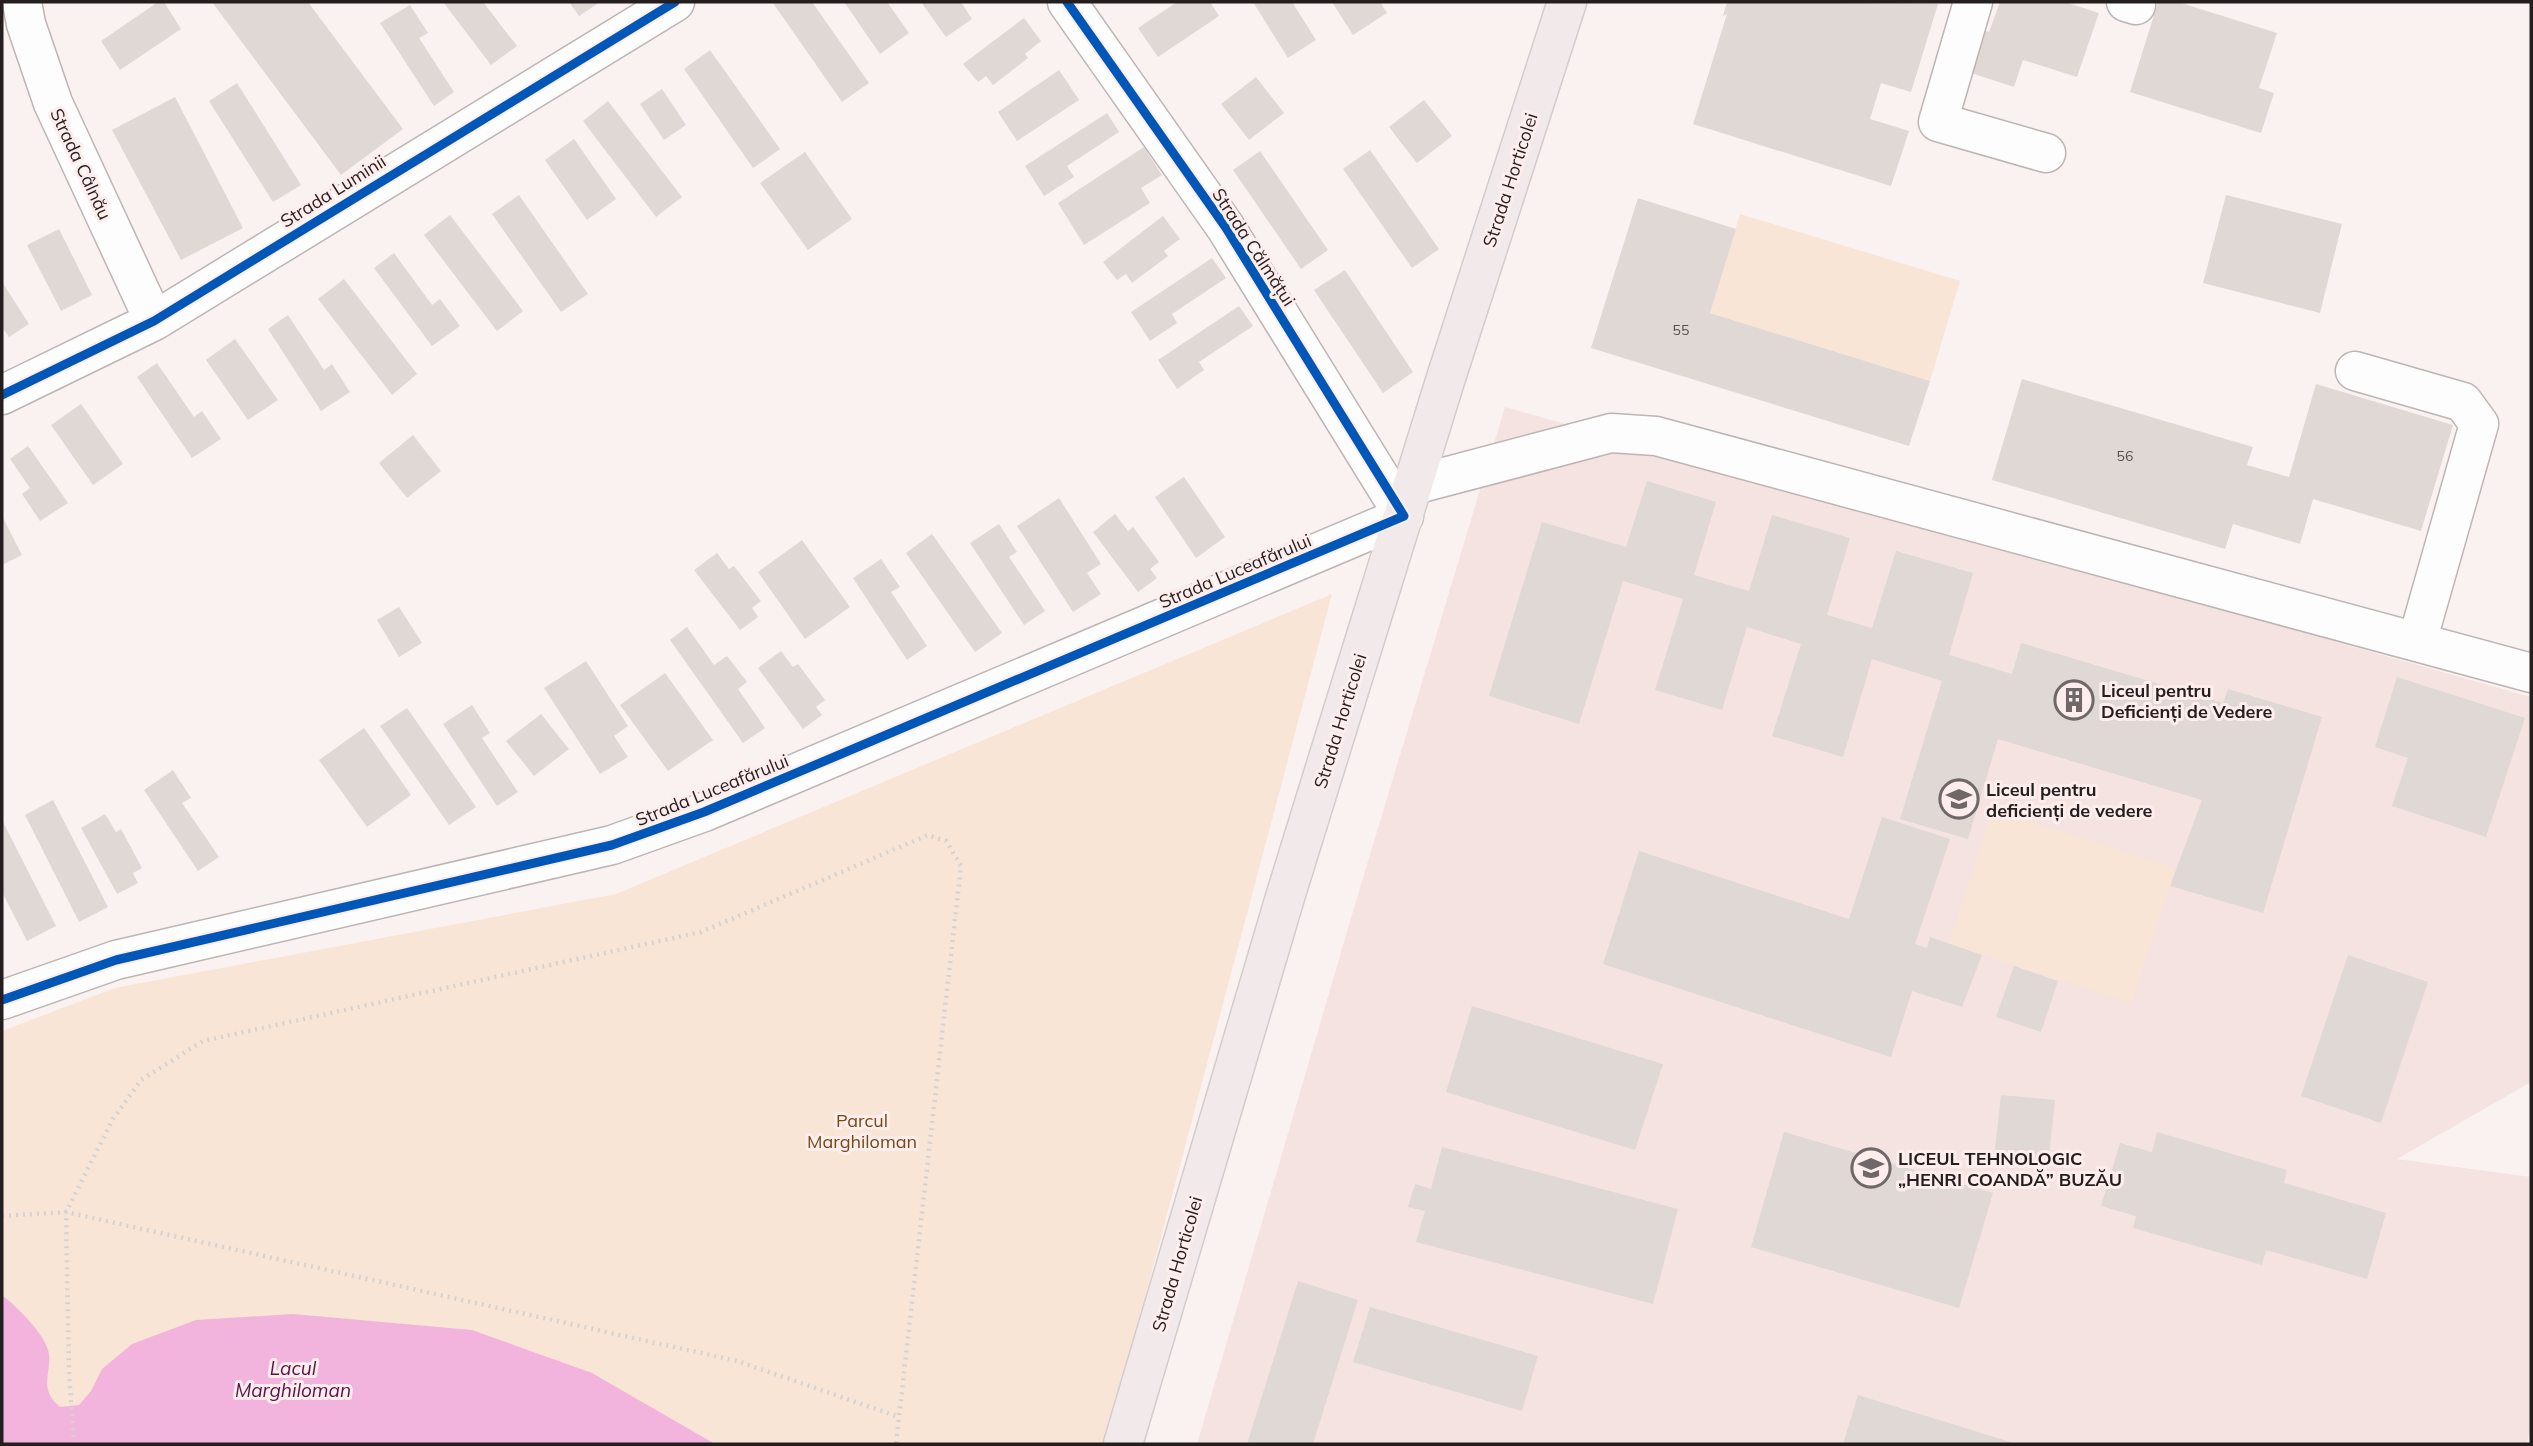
<svg xmlns="http://www.w3.org/2000/svg" width="2533" height="1446" viewBox="0 0 2533 1446" font-family="Mulish,sans-serif">
  <style>
    .built { fill: #f5e3e1 }
    .green { fill: #f8e5d6 }
    .water { fill: #f2b4dc }
    .building { fill: #dfd8d5 }
    .lines { fill: none; stroke-linecap: round; stroke-linejoin: round }
    .minor-casing { stroke: #bcb5b4; stroke-width: 41 }
    .major-casing { stroke: #d2cdcc; stroke-width: 41 }
    .path { stroke: #d4d2d2; stroke-width: 4.5; stroke-dasharray: 2 5; stroke-linecap: butt }
    .minor { stroke: #fefdfd; stroke-width: 38 }
    .major { stroke: #f2e9eb; stroke-width: 38 }
    .cycleway-casing { stroke: #fdeeed; stroke-width: 13 }
    .cycleway { stroke: #0057b8; stroke-width: 9 }
    .labels { text-anchor: middle; dominant-baseline: central; stroke-width: 6; stroke-linejoin: round; paint-order: stroke }
    .number-label { font-size: 14px; fill: #56504f }
    .street-label { font-size: 18px; fill: #251e1e; stroke: #fdeeed }
    .poi-label { font-size: 18px; font-weight: bold; fill: #251e1e; stroke: #fdeeed; text-anchor: start }
    .park-label { font-size: 18px; fill: #774813; stroke: #fdeeed }
    .water-label { font-size: 19px; font-style: italic; fill: #5b1249; stroke: #fdeeed }
  </style>
  <rect width="100%" height="100%" fill="#faf2f0"/>
  <path class="built" d="M1505 407 2531 697V1082L2397 1159 2531 1177V1421L2527 1444H1197L1356 901Z"/>
  <path class="green" d="M1740 214 1960 281 1930 381 1710 313Z
    M1332 594 1106 1444H2V1031L115 988 616 894Z
    M1992 809 2176 869 2132 1003 1949 944Z"/>
  <path class="water" d="M2 1295C16 1306 43 1332 48 1350 54 1370 36 1387 60 1407L79 1405 91 1391 102 1369 132 1344 196 1320 293 1314 472 1330 592 1373 715 1444H2Z"/>
  <path class="building" d="M158 2H164L181 29 120 70 101 41Z
    M212 2H308L403 129 341 175Z
    M443 2H483L517 46 491 65Z
    M569 2H600L579 16Z
    M775 2H812L869 83 842 102 773 3Z
    M844 2H887L909 33 880 54Z
    M921 2H961L972 19 946 37Z
    M1177 2H1210L1219 16 1158 57 1138 28Z
    M1253 2H1292L1316 40 1288 58Z
    M1332 2H1380L1387 13 1353 35Z
    M1727 2 1938 4 1911 92 1881 83 1870 119 1909 131 1891 186 1693 124 1727 14 1723 16Z
    M2000 2H2065L2099 13 2077 77 2023 60 2014 87 1968 72 1982 30 1989 32Z
    M2158 2H2178L2277 33 2259 88 2274 93 2261 133 2130 92Z
    M410 5 428 33 419 38 454 92 434 106 380 23Z
    M1024 18 1041 41 1025 54 1028 58 993 85 986 76 978 82 963 64Z
    M710 50 780 149 753 168 684 69Z
    M1059 70 1079 100 1017 141 998 112Z
    M1256 77 1284 113 1249 140 1221 104Z
    M237 83 301 185 273 202 209 101Z
    M662 89 686 125 664 140 640 104Z
    M175 97 243 228 181 260 112 130Z
    M1424 100 1452 136 1417 163 1389 127Z
    M608 101 682 197 656 217 583 121Z
    M1107 113 1119 132 1067 166 1074 177 1044 196 1025 166Z
    M574 139 616 199 587 220 545 160Z
    M1144 147 1162 175 1141 188 1150 203 1084 245 1058 203Z
    M1370 150 1439 249 1412 268 1343 169Z
    M1260 151 1328 250 1301 269 1233 170Z
    M805 152 852 219 808 250 760 183Z
    M519 195 588 294 561 312 492 214Z
    M2226 195 2342 224 2320 313 2203 283Z
    M1638 198 1736 229 1710 313 1930 381 1909 446 1591 348Z
    M450 215 523 311 497 331 424 235Z
    M1163 216 1180 239 1164 251 1168 256 1132 283 1126 274 1117 280 1103 262Z
    M59 229 92 295 61 311 27 245Z
    M394 253 432 305 440 299 460 326 432 346 374 268Z
    M1212 258 1226 278 1172 314 1177 323 1150 341 1131 312Z
    M1345 270 1413 372 1383 393 1314 290Z
    M344 279 417 374 392 395 318 299Z
    M2 282 29 324 9 337 2 327Z
    M1239 306 1253 326 1199 362 1204 370 1177 389 1158 360Z
    M288 315 324 370 332 364 350 392 321 411 268 329Z
    M235 339 278 400 248 420 206 360Z
    M157 363 194 417 202 411 221 439 192 458 137 377Z
    M2022 379 2253 447 2247 465 2289 477 2316 384 2453 425 2421 531 2313 499 2300 544 2233 524 2225 549 1992 480Z
    M81 404 123 464 93 485 51 425Z
    M413 435 441 471 407 498 379 463Z
    M28 446 68 503 40 521 22 494 30 488 10 459Z
    M1184 477 1225 537 1196 558 1155 497Z
    M1647 481 1716 502 1694 575 1749 591 1772 515 1850 538 1827 615 1872 628 1896 551 1973 573 1949 655 2012 674 2021 643 2223 703 2228 689 2322 717 2263 913 2170 886 2202 800 1998 739 1968 839 1900 819 1942 681 1872 659 1843 757 1772 736 1801 644 1747 627 1722 710 1655 690 1683 599 1623 581 1579 724 1489 696 1542 522 1626 547Z
    M1059 498 1101 564 1087 573 1101 594 1073 612 1017 526Z
    M1115 514 1128 531 1133 527 1159 562 1150 569 1157 578 1138 592 1093 532Z
    M2 516 22 555 2 565Z
    M999 524 1017 552 1009 557 1045 611 1024 625 970 543Z
    M932 534 1002 633 975 652 906 553Z
    M802 540 850 607 805 639 758 572Z
    M717 553 729 569 734 566 761 601 752 608 758 617 740 630 694 570Z
    M881 559 900 587 891 592 927 646 907 660 853 578Z
    M399 607 422 643 399 657 377 620Z
    M687 627 714 665 727 656 747 682 738 689 765 728 743 743 670 640Z
    M781 651 793 667 798 664 825 700 816 707 822 715 803 729 758 668Z
    M586 661 628 726 614 736 628 757 600 774 544 688Z
    M665 673 713 740 668 771 620 705Z
    M2397 677 2525 718 2486 837 2392 806 2408 758 2375 747Z
    M472 705 490 733 482 738 518 792 497 806 443 724Z
    M407 708 476 807 449 825 380 726Z
    M541 714 569 749 534 776 506 741Z
    M364 728 411 795 367 827 319 760Z
    M173 770 191 798 182 803 219 857 198 871 144 790Z
    M53 800 108 907 79 922 25 815Z
    M105 814 116 832 121 829 142 868 133 873 138 883 117 894 81 828Z
    M1882 817 1950 839 1915 944 1927 948 1930 937 1982 955 1962 1007 1912 991 1891 1057 1603 964 1639 851 1849 919Z
    M2 820 56 926 27 941 2 892Z
    M2348 955 2428 982 2381 1123 2301 1096Z
    M2014 966 2058 981 2041 1032 1996 1017Z
    M1472 1006 1663 1064 1635 1150 1446 1092Z
    M2001 1095 2055 1100 2048 1164 1994 1158Z
    M1784 1132 1993 1193 1959 1308 1751 1247Z
    M2157 1132 2287 1170 2284 1183 2386 1213 2367 1279 2266 1250 2262 1265 2133 1228 2136 1216 2101 1206 2120 1143 2152 1152Z
    M1442 1147 1678 1209 1653 1304 1416 1242 1425 1211 1408 1207 1415 1184 1431 1189Z
    M1298 1281 1358 1300 1313 1444H1247Z
    M1370 1307 1538 1356 1522 1411 1353 1362Z
    M1858 1395 2017 1444H1843Z"/>
  <g class="lines">
    <g class="minor-casing">
      <path id="minor" d="M22 2 26 24 53 103 154 321
        M1973 2 1938 122 2046 153
        M2126 2 2136 5
        M2355 371 2463 402 2479 424 2417 642
        M2 395 154 321 675 2
        M1414 485 1611 433 1656 436 2531 673
        M2 1000 116 960 612 845 704 812 1404 516 1226 228 1067 2"/>
    </g>
    <g class="major-casing">
      <path id="major" d="M1123 1444 1286 894 1445 381 1567 2"/>
    </g>
    <path class="path" d="M2 1216 66 1212 737 1361 899 1417
      M74 1444 69 1372 66 1212 113 1119 141 1080 203 1041 701 932 928 835 946 841 961 866 896 1444"/>
    <use href="#minor" class="minor"/>
    <use href="#major" class="major"/>
    <g class="cycleway-casing">
      <path id="cycleway" d="M2 395 154 321 675 2
        M2 1000 116 960 612 845 704 812 1404 516 1226 228 1067 2"/>
    </g>
    <use href="#cycleway" class="cycleway"/>
  </g>
  <defs>
    <g id="building-ring" transform="scale(2.0125)"><circle r="9.5" fill="#fdeeed" stroke="#706868" stroke-width="1.5"/><path d="M-4-6H4V6H1V3H-1V6H-4ZM-2.5-4.3h1.7v1.8h-1.7ZM.8-4.3h1.7v1.8H.8ZM-2.5-1h1.7V.8h-1.7ZM.8-1h1.7V.8H.8Z" fill="#706868"/></g>
    <g id="school-ring" transform="scale(2.0125)"><circle r="9.5" fill="#fdeeed" stroke="#706868" stroke-width="1.5"/><path d="M0-5L7-2L0 1L-7-2ZM-4 1L0 2.5L4 1V4Q0 6-4 4Z" fill="#706868"/></g>
  </defs>
  <g fill-rule="evenodd">
    <use href="#building-ring" x="2074" y="700"/>
    <use href="#school-ring" x="1959" y="799"/>
    <use href="#school-ring" x="1871" y="1168"/>
  </g>
  <g class="labels">
    <g class="number-label">
      <text x="1681" y="330">55</text>
      <text x="2125" y="456">56</text>
    </g>
    <g class="street-label">
      <text transform="translate(81 164) rotate(65)">Strada Câlnău</text>
      <text transform="translate(1510 180) rotate(-72)">Strada Horticolei</text>
      <text transform="translate(333 191) rotate(-32)">Strada Luminii</text>
      <text transform="translate(1254 247) rotate(57)">Strada Călmățui</text>
      <text transform="translate(1235 571) rotate(-23)">Strada Luceafărului</text>
      <text transform="translate(1340 721) rotate(-73)">Strada Horticolei</text>
      <text transform="translate(712 790) rotate(-22)">Strada Luceafărului</text>
      <text transform="translate(1177 1264) rotate(-74)">Strada Horticolei</text>
    </g>
    <g class="poi-label">
      <text x="2101" y="690">Liceul pentru<tspan x="2101" dy="21">Deficienți de Vedere</tspan></text>
      <text x="1986" y="789">Liceul pentru<tspan x="1986" dy="21">deficienți de vedere</tspan></text>
      <text x="1898" y="1158">LICEUL TEHNOLOGIC<tspan x="1898" dy="21">„HENRI COANDĂ” BUZĂU</tspan></text>
    </g>
    <g class="park-label">
      <text x="862" y="1120">Parcul<tspan x="862" dy="21">Marghiloman</tspan></text>
    </g>
    <g class="water-label">
      <text x="293" y="1368">Lacul<tspan x="293" dy="22">Marghiloman</tspan></text>
    </g>
  </g>
  <rect width="2533" height="1446" fill="none" stroke="#251e1e" stroke-width="7"/>
</svg>
